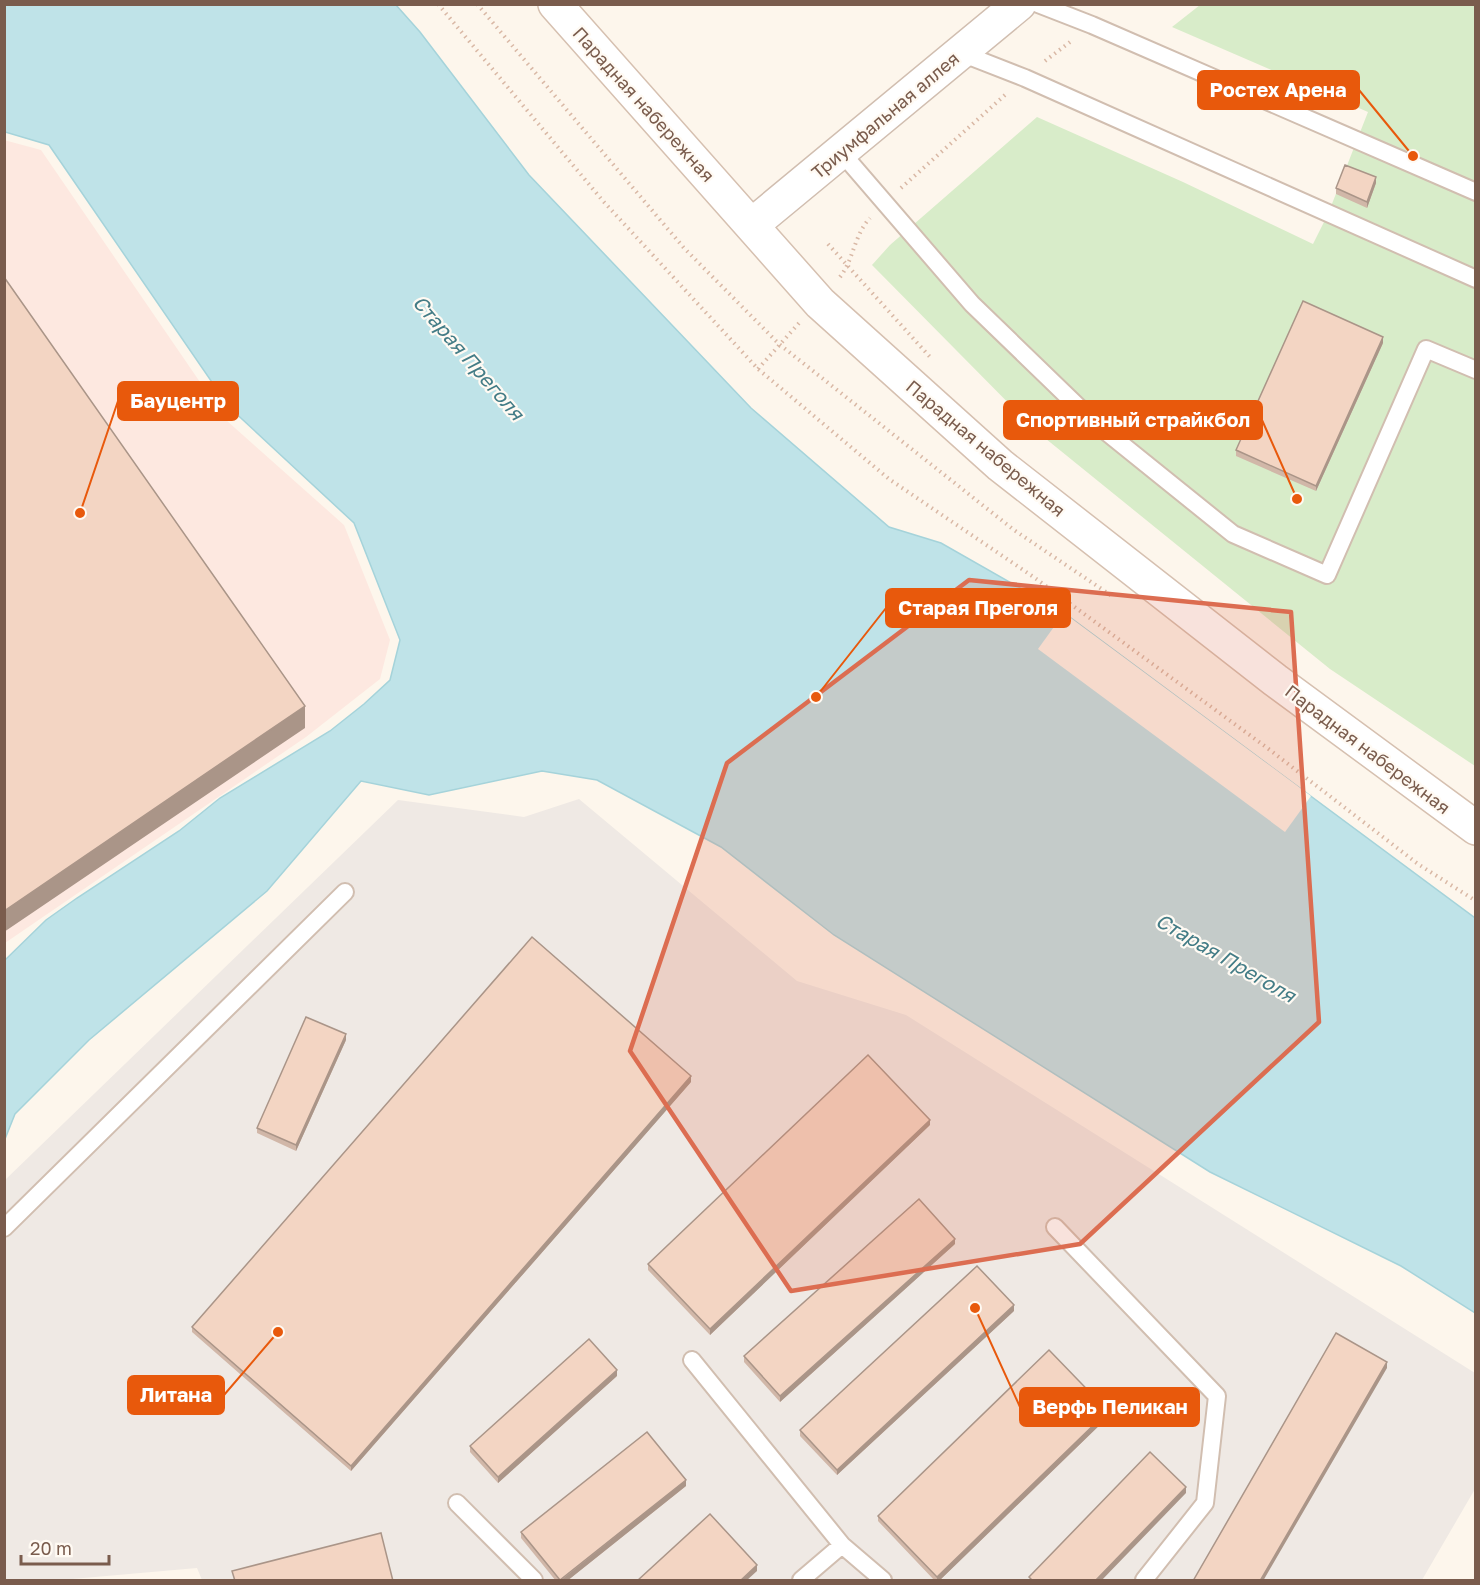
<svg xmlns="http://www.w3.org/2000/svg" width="1480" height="1585" viewBox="0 0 1480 1585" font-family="'Golos Text',sans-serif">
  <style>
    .commercial { fill: #fde8e0 }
    .industrial { fill: #efe9e4 }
    .green { fill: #d8ecc9 }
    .water { fill: #bfe3e8; stroke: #a5d3da; stroke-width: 1.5 }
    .pier { fill: #fdf6ec }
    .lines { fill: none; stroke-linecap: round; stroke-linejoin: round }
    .lane-casing { stroke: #d1beb0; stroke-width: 20 }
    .street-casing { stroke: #d1beb0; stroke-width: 36 }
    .secondary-casing { stroke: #d6c0b0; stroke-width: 36 }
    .path { stroke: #d9b8a5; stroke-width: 4; stroke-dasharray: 1.5 4.5; stroke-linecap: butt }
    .lane { stroke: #fff; stroke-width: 16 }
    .street { stroke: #fff; stroke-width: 33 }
    .secondary { stroke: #fff; stroke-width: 33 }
    .wall { fill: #d1b7a8 }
    .shaded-wall { fill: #aa9588 }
    .building { fill: #f3d5c3; stroke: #aa9588; stroke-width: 1.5 }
    .marked { fill: #dc6d51; fill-opacity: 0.2; stroke: #dc6d51; stroke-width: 4.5; stroke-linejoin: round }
    .labels { text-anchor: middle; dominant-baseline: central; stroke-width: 4.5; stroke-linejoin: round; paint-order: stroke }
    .street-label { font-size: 18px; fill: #7a5c4d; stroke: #fffaf3 }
    .water-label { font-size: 20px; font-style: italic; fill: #437c86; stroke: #fffaf3 }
    .leader { fill: none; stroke: #e8590c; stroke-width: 2 }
    .callout-dot { fill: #e8590c; stroke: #fffaf3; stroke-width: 2 }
    .callout { fill: #e8590c; stroke: #e8590c; stroke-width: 2 }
    .callout-label { font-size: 20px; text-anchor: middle; font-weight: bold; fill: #fff }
  </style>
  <rect width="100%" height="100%" fill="#fdf6ec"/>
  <path class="commercial" d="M4 140 41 150 226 420 344 525 390 640 380 679 306 737 5 943Z"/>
  <path class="industrial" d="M579 799 797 981 906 1015 1475 1373V1489L1422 1580H202L197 1568 61 1580H5V1180L398 800 524 817Z"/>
  <path class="green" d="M1200 5H1475V766L1330 669 1035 430 872 265 890 245 1037 117 1183 182 1313 244 1328 214 1368 112 1172 27Z"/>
  <path class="water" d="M5 5H396L420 32 529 175 751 408 889 527 941 543 1064 613 1475 918V1313L1401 1266 1210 1172 834 935 721 847 597 780 542 771 429 795 361 781 267 891 89 1040 15 1114 5 1139V960L46 920 77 898 179 831 220 798 330 731 364 704 390 680 400 640 354 523 229 407 49 145 5 132Z"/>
  <path class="pier" d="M1064 613 1311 796 1285 832 1038 649Z"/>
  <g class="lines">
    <g class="lane-casing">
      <path id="lane" d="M1038 4 1092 25 1476 192
        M961 53 1025 78 1476 279
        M841 152 972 304 1094 422 1233 534 1327 575 1426 349 1476 370
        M1055 1227 1217 1396 1205 1503 1144 1580
        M4 1228 345 892
        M692 1360 842 1545 883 1580
        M457 1503 534 1580
        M801 1580 842 1545"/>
    </g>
    <g class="street-casing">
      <path id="street" d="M752 225 1019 4"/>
    </g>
    <g class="secondary-casing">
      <path id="secondary" d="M555 4 820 303 1000 465 1275 680 1476 828"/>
    </g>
    <path class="path" d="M438 4 603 201 758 369 889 479 1035 578 1266 747 1418 864 1476 901
      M477 4 684 248 779 344 1014 530 1112 596
      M1045 61 1070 42
      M901 188 1005 95
      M828 244 930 357
      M840 277C854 259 854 235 870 218
      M758 369 799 323"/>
    <use href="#lane" class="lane"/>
    <use href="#street" class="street"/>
    <use href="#secondary" class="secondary"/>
  </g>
  <path class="wall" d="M1376 183 1367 208 1336 194V188Z
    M1383 343 1316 491 1236 456V450Z
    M346 1040 296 1151 257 1133V1128Z
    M691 1082 351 1471 192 1332V1327Z
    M930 1125 710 1335 648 1270V1264Z
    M955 1244 780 1402 744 1362V1356Z
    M1014 1311 837 1475 800 1436V1430Z
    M617 1376 498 1483 470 1452V1446Z
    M1108 1417 939 1581H935L878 1521V1516Z
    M686 1486 567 1581H556L521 1538V1532Z"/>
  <path class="shaded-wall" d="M1376 177V183L1367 208V202Z
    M1383 337V343L1316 491V486Z
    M305 706V728L4 932V911Z
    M346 1034V1040L296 1151V1145Z
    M691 1076V1082L351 1471V1466Z
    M930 1120V1125L710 1335V1329Z
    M955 1239V1244L780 1402V1396Z
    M1014 1305V1311L837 1475V1470Z
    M1387 1362V1368L1263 1581H1260Z
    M617 1370V1376L498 1483V1477Z
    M1108 1411V1417L939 1581H937V1577Z
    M686 1480V1486L567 1581H560Z
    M1186 1487V1493L1101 1581H1095Z
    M757 1565V1571L746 1581H740Z"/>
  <path class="building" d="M1345 165 1376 177 1367 202 1336 188Z
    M4 277 305 706 4 911Z
    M1303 301 1383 337 1316 486 1236 450Z
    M532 937 691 1076 351 1466 192 1327Z
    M306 1017 346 1034 296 1145 257 1128Z
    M868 1055 930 1120 710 1329 648 1264Z
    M919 1199 955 1239 780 1396 744 1356Z
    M977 1266 1014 1305 837 1470 800 1430Z
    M1336 1333 1387 1362 1260 1581H1193Z
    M589 1339 617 1370 498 1477 470 1446Z
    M1049 1350 1108 1411 937 1577 878 1516Z
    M647 1432 686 1480 560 1580 521 1532Z
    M1150 1452 1186 1487 1095 1581H1033L1029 1577Z
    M710 1514 757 1565 740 1581H637Z
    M381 1533 393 1581H235L232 1571Z"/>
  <path class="marked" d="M969 580 1291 612 1319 1022 1080 1244 791 1291 630 1051 727 763Z"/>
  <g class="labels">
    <g class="street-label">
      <text transform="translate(644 104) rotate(48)">Парадная набережная</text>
      <text transform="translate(885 115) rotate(-40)">Триумфальная аллея</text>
      <text transform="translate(986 448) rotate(40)">Парадная набережная</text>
      <text transform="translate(1368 749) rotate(37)">Парадная набережная</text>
    </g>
    <g class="water-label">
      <text transform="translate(469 357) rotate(49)">Старая Преголя</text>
      <text transform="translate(1226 957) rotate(30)">Старая Преголя</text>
    </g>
  </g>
  <path class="leader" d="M1413 156L1359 90M80 513L118 401M1297 499L1262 420M816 697L886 608M278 1332L224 1395M975 1308L1020 1407"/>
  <g class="callout-dot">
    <circle cx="1413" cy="156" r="6"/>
    <circle cx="80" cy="513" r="6"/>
    <circle cx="1297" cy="499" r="6"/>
    <circle cx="816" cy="697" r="6"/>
    <circle cx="278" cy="1332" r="6"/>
    <circle cx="975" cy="1308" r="6"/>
  </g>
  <g class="callout">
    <rect x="1198" y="71" width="161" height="38" rx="6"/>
    <rect x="118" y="382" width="120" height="38" rx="6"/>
    <rect x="1004" y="401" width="258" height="38" rx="6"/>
    <rect x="886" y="589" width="184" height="38" rx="6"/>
    <rect x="128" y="1376" width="96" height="38" rx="6"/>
    <rect x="1020" y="1388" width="179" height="38" rx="6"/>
  </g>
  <g class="callout-label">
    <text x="1278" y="97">Ростех Арена</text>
    <text x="178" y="408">Бауцентр</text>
    <text x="1133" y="427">Спортивный страйкбол</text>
    <text x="978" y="615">Старая Преголя</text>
    <text x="176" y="1402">Литана</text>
    <text x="1110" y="1414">Верфь Пеликан</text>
  </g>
  <rect width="1480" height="1585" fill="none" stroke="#7a5c4d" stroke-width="12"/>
  <path d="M21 1555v9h88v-9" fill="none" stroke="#7a5c4d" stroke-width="3"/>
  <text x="30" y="1555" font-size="18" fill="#7a5c4d" stroke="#fffaf3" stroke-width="4.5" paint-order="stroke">20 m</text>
</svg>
